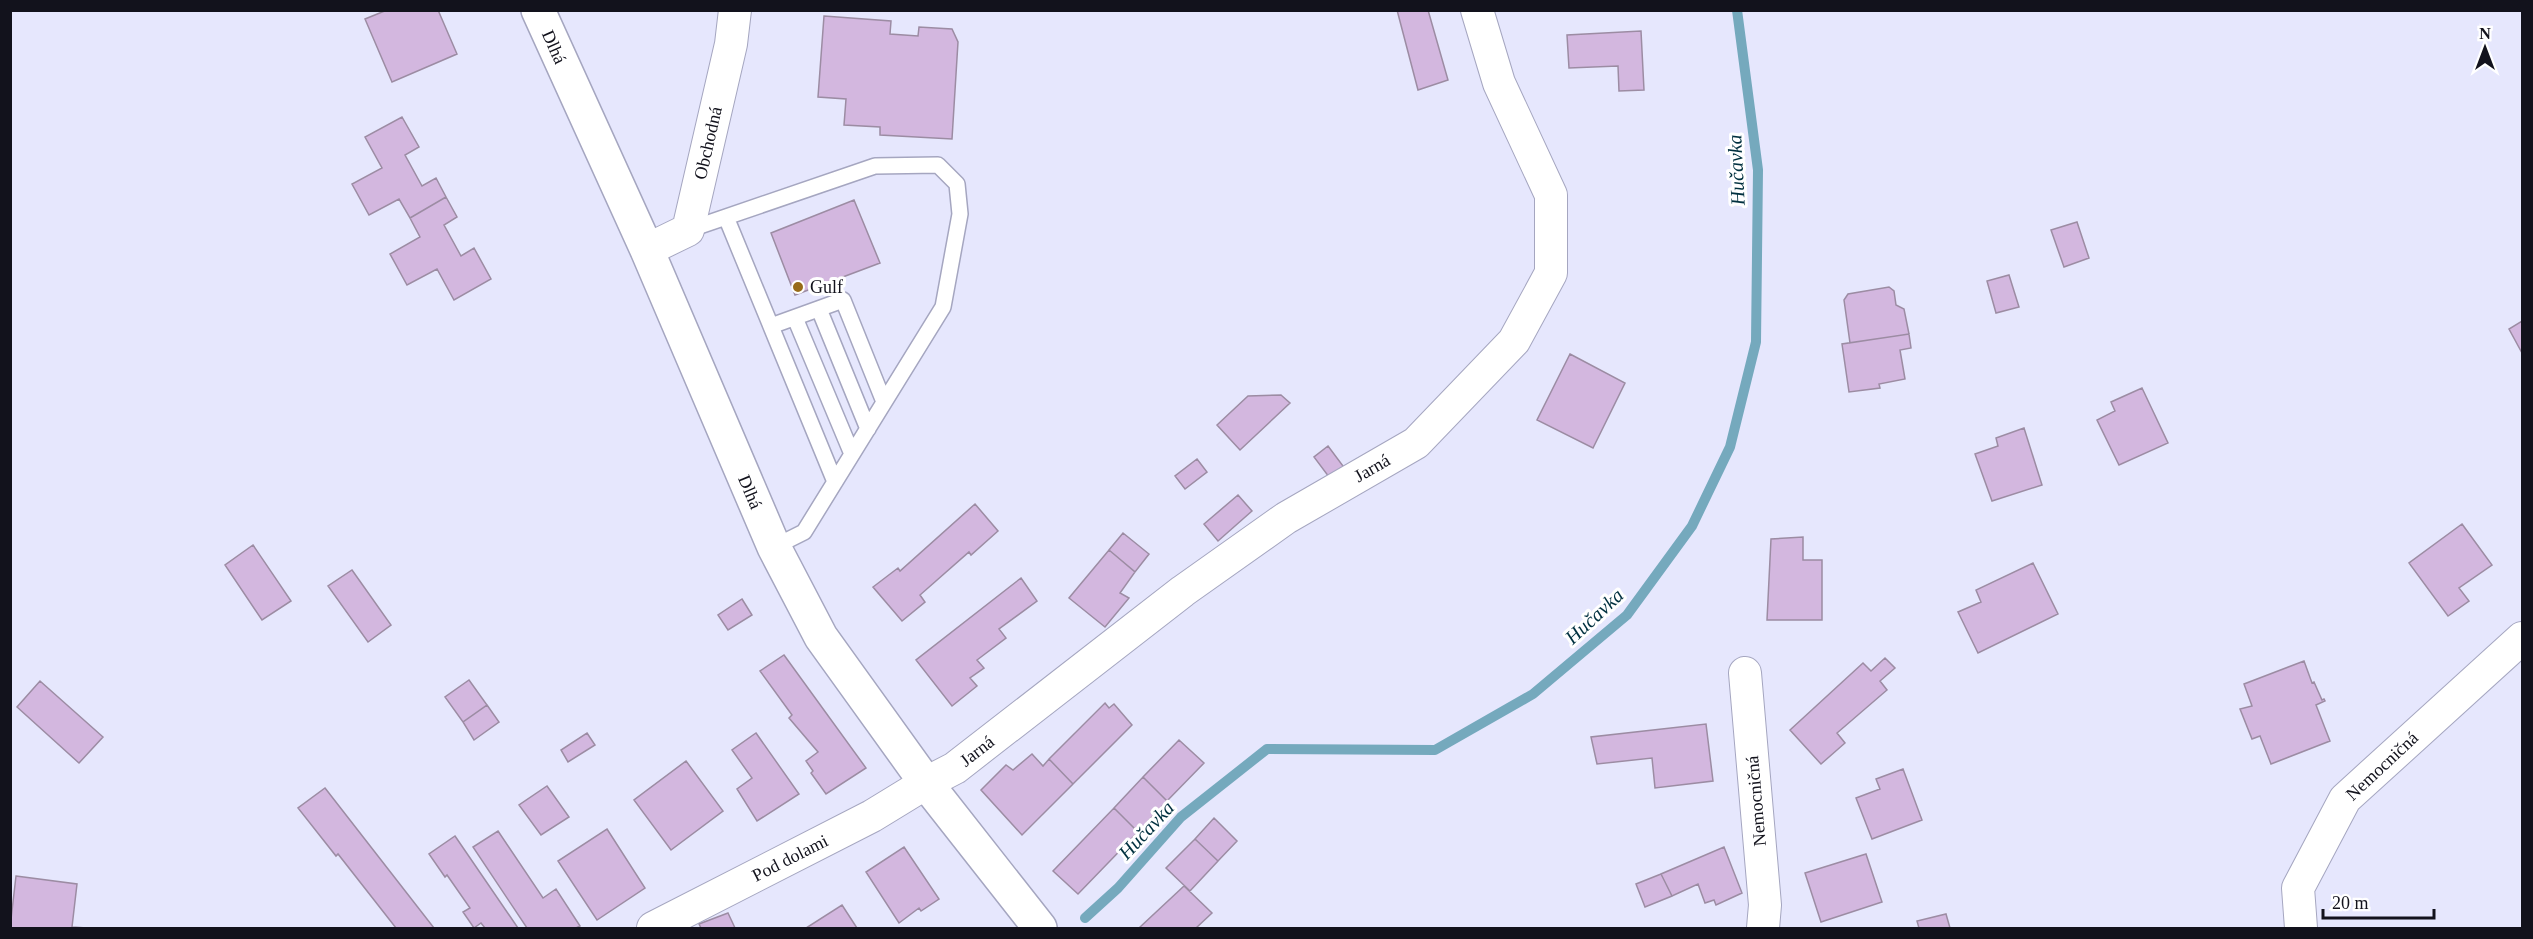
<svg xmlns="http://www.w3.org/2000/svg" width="2533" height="939" viewBox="0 0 2533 939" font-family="'Times New Roman',serif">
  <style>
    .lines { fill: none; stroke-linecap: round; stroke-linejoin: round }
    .stream { stroke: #75a9bd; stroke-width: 10 }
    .building { fill: #d3b7df; stroke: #9c8ca3; stroke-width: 1.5 }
    .lane-casing { stroke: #a5a6c0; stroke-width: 18 }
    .street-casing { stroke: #a5a6c0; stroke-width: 34 }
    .secondary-casing { stroke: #a5a6c0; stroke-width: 36 }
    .lane { stroke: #fff; stroke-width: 15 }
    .street { stroke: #fff; stroke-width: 32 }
    .secondary { stroke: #fff; stroke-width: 33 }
    .poi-dot { fill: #986b19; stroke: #fff; stroke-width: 2 }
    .labels { text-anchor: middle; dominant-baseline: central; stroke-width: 6; stroke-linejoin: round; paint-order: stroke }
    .street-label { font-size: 18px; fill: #12121c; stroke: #fff }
    .poi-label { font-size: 18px; fill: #12121c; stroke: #fff; text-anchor: start }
    .water-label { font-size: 20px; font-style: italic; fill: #00303f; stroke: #fff }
  </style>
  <rect width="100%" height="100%" fill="#e6e7fd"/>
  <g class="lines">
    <path class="stream" d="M1085 918 1118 888 1181 817 1267 749 1435 750 1533 694 1627 615 1692 526 1730 447 1756 342 1758 170 1737 10"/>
  </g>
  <path class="building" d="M387 10H438L457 54 392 82 365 19Z
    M1397 10H1428L1448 80 1418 90Z
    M824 16 891 21 890 34 918 36 919 27 952 29 958 42 952 139 880 135V127L844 125 846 99 818 97Z
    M1641 31 1644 90 1619 91 1618 66 1569 68 1567 35Z
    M402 117 419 147 405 155 422 186 436 178 446 197 410 218 399 199 369 215 352 184 382 168 365 137Z
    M446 197 457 217 444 225 461 256 474 248 491 279 454 300 437 269 407 285 390 254 420 237 410 218Z
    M854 200 880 263 795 295 771 233Z
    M2077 222 2089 258 2064 267 2051 230Z
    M2009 275 2019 307 1996 313 1987 281Z
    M1889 287 1894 291 1896 305 1904 309 1909 334 1850 343 1844 300 1848 294Z
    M2522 321V353L2509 329Z
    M1909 334 1911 348 1900 350 1905 379 1879 384 1880 388 1849 392 1842 344Z
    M1570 354 1625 383 1593 448 1537 420Z
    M2142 388 2168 443 2119 465 2097 420 2115 411 2111 402Z
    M1281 395 1290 403 1240 450 1217 425 1248 396Z
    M2024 428 2042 485 1992 501 1975 454 1998 446 1996 438Z
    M1328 446 1349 474 1335 485 1314 457Z
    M1197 459 1207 472 1185 489 1175 476Z
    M1238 495 1252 511 1218 541 1204 524Z
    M975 504 998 531 971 555 969 552 920 595 925 602 902 621 873 587 898 568 900 571Z
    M2462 524 2492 565 2459 588 2469 601 2448 616 2409 563Z
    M1123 533 1149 554 1135 572 1109 550Z
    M1803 537V560H1822V620H1767L1771 539Z
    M253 545 291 601 262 620 225 565Z
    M1109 550 1135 572 1120 593 1129 598 1105 627 1069 598Z
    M2033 563 2058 614 1978 653 1958 612 1981 602 1976 590Z
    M352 570 391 625 368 642 328 586Z
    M1021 578 1037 601 999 629 1006 638 977 660 984 668 970 678 977 686 952 706 916 660Z
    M742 599 752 615 728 630 718 615Z
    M784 655 866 768 826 794 811 773 813 771 806 761 818 752 789 718 792 715 760 671Z
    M1885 658 1895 668 1880 681 1887 690 1837 733 1845 743 1821 764 1790 730 1863 663 1871 671Z
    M2304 661 2312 683 2314 682 2322 700 2324 699 2325 701 2316 705 2330 741 2271 764 2260 736 2252 739 2240 709 2252 706 2244 684Z
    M469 680 487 705 463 722 445 697Z
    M40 681 103 737 79 763 17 707Z
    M1105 703 1109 708 1114 704 1132 725 1073 784 1049 759Z
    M487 705 499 722 474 740 463 722Z
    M1706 724 1713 781 1655 788 1652 758 1597 764 1591 737Z
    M587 733 595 745 568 762 561 750Z
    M756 733 799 794 757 821 737 789 752 778 732 750Z
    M1179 740 1204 763 1167 801 1143 777Z
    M1032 754 1043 766 1049 759 1073 784 1022 835 981 790 1006 765 1013 770Z
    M686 761 723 811 671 850 634 800Z
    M1903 769 1922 820 1872 839 1856 798 1880 789 1876 779Z
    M1143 777 1167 801 1138 832 1114 808Z
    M547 786 569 817 541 835 519 805Z
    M325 788 434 928H396L338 854 336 856 298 808Z
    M1114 808 1138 832 1078 894 1053 871Z
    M1214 818 1237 841 1218 861 1195 839Z
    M607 829 645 888 597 920 558 861Z
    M498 831 543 898 556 889 580 926 576 928H527L473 847Z
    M455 836 518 928H485L481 923 474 928 463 912 470 908 447 875 445 877 429 854Z
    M1195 839 1218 861 1190 891 1166 868Z
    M904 847 939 899 921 911 919 908 899 923 866 872Z
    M1724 847 1742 893 1716 905 1714 900 1705 903 1698 884 1672 896 1661 874Z
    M1866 854 1882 902 1821 922 1805 873Z
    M1661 874 1672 896 1645 907 1636 884Z
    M16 876 77 884 72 927 87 928H10Z
    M1184 886 1212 913 1196 928H1139Z
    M842 905 857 928H806Z
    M728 913 735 928H701L699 924Z
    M1946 914 1950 928H1919L1917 921Z"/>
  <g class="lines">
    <g class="lane-casing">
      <path id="lane" d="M726 217 835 482
        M688 230 875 166 938 165 957 184 960 214 943 307 804 532 774 547
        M819 309 868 429
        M795 318 852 454
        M771 326 843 300 884 402"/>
    </g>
    <g class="street-casing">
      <path id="street" d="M647 250 688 230 731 44 735 10
        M1745 673 1765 905 1763 928
        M653 928 872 816 926 783 955 768 1183 591 1286 518 1416 443 1514 341 1551 273V195L1499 83 1477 10
        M2301 928 2298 888 2345 799 2522 638"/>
    </g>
    <g class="secondary-casing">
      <path id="secondary" d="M538 10 647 250 774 547 821 637 926 783 1040 928"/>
    </g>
    <use href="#lane" class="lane"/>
    <use href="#street" class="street"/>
    <use href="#secondary" class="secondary"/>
  </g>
  <circle class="poi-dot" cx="798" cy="287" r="6"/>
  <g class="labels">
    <g class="street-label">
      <text transform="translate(554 47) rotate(66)">Dlhá</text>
      <text transform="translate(708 143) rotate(-77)">Obchodná</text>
      <text transform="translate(1372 468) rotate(-30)">Jarná</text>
      <text transform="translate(750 492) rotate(67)">Dlhá</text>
      <text transform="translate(977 751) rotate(-38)">Jarná</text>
      <text transform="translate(2382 766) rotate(-43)">Nemocničná</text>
      <text transform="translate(1756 801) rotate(-95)">Nemocničná</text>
      <text transform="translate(790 858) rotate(-27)">Pod dolami</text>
    </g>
    <g class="poi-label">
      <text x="810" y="287">Gulf</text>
    </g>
    <g class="water-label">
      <text transform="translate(1736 170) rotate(-93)">Hučavka</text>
      <text transform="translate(1594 616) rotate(-43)">Hučavka</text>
      <text transform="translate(1146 830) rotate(-47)">Hučavka</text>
    </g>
  </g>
  <rect width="2533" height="939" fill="none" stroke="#12121c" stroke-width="24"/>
  <g transform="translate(2485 48)" stroke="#ffffff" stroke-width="4.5" paint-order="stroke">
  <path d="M0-4.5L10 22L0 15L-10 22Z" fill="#12121c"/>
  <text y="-9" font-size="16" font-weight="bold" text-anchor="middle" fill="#12121c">N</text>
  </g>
  <path d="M2323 909v9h111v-9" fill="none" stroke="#12121c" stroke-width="3"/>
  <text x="2332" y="909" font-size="18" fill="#12121c" stroke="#ffffff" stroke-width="4.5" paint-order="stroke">20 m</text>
</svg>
